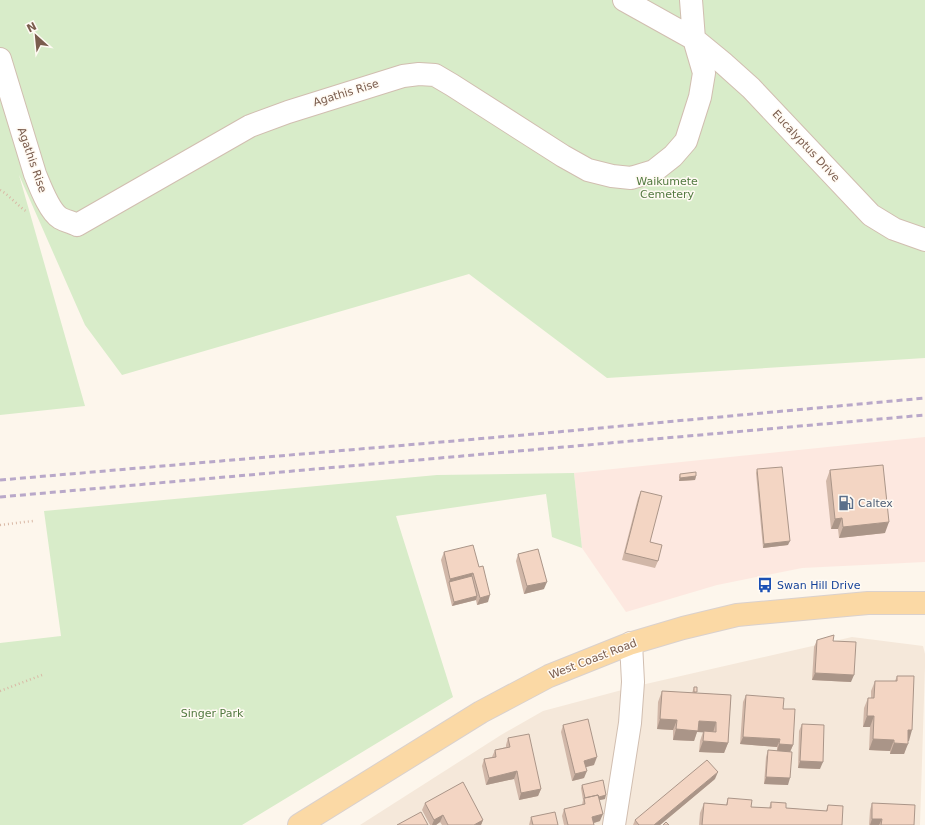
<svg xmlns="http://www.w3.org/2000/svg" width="925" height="825" viewBox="0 0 925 825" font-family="'DejaVu Sans',sans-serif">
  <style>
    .residential { fill: #f5e8da }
    .commercial { fill: #fde8e0 }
    .green { fill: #d8ecc9 }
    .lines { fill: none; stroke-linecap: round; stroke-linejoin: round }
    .minor-casing { stroke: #d1beb0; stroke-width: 24 }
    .major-casing { stroke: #dad1cd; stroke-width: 24 }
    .path { stroke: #d9b8a5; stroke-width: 2.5; stroke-dasharray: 1 3; stroke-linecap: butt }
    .minor { stroke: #fff; stroke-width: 22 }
    .major { stroke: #fbd9a5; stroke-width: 22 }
    .rail { stroke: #b9a8c9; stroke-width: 3; stroke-dasharray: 6 4; stroke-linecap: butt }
    .wall { fill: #d1b7a8 }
    .shaded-wall { fill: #aa9588 }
    .building { fill: #f3d5c3; stroke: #aa9588 }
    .labels { text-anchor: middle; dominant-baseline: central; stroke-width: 3; stroke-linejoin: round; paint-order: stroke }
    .street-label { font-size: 11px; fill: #7a5c4d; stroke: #fffaf3 }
    .park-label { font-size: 11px; fill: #537a41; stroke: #fffaf3 }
    .service-label { font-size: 11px; fill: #4e5e75; stroke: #fffaf3; text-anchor: start }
    .transit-label { font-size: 11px; fill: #164399; stroke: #fffaf3; text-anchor: start }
  </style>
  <rect width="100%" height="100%" fill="#fdf6ec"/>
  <path class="residential" d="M852 637 923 646 925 654V667L920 825H360L501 735 543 711 637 686Z"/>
  <path class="commercial" d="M925 437V562L802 568 717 585 626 612 582 548 574 473Z"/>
  <path class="green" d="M0 0H925V358L607 378 469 274 122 375 85 325 19 175 85 406 0 415Z
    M574 473 582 548 552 537 546 494 396 516 453 697 242 825H0V643L61 636 44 511 437 475Z"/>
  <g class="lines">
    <g class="minor-casing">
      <path id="minor" d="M624 0 694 39 722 62 751 88 871 215 894 229 925 240
        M0 59 35 174C40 186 49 211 60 218 65 221 72 222 77 225L250 126 288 112 403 76 419 74 435 75 452 85 563 156 588 170 612 176 631 178 654 171 673 156 686 141 700 97 704 73 694 39 691 0
        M614 825 630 723 633 682 631 643"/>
    </g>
    <g class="major-casing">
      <path id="major" d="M299 825 481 712 549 676 629 644 683 628 737 615 868 603H925"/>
    </g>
    <path class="path" d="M0 190 5 193 24 210 26 211
      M0 525 33 521
      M0 691 42 675"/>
    <use href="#minor" class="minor"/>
    <use href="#major" class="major"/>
    <path class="rail" d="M0 480 546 433 925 398
      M0 497 925 415"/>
  </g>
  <path class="wall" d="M757 469 788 545 763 548 756 473Z
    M830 470 885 533 839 538 838 529H831L826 481Z
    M680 474 696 476 695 480 679 481V477Z
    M641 491 650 542 658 561 655 568 622 560 638 498Z
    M444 552 479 567 488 602 477 605 476 600 452 606 441 560Z
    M518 554 544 589 524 594 516 561Z
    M817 640 851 682 812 680 814 647Z
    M897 676 909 741H908L904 754H890V751L869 750 870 727H863L864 708 868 698H871V691L875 681H895Z
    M694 687 696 693 731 695 728 743 724 753 699 752 700 741 703 732H697L694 741 673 740V730L657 729 658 702 662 691 692 693Z
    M746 695 783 709 793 745 790 752 777 751V747L740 744 743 702Z
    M802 724 820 769 798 768 799 731Z
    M563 725 594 765 586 767 584 778 572 781 561 732Z
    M508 738 541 789 538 796 519 800 514 779 486 785 482 766 484 759 492 757 495 750 506 747V745Z
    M768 750 788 785 764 784 766 757Z
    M715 779 660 825H633L635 820Z
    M582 785 605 799 599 800 600 821 594 823V825H564L562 816 564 809 582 805 583 800 581 788Z
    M728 798 751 807 769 808 771 802 786 808 826 811 828 805 842 825H699L700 813 704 803 726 805Z
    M425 803 483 820 481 825H442L440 822 436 825H430L422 810Z
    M872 803 914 825H869L870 810Z
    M531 817 558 825H529Z"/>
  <path class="shaded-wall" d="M696 476 695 480 679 481 680 478Z
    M842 518 838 529H831L835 519Z
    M889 522 885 533 839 538 843 527Z
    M790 541 788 545 763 548 764 544Z
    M473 573 471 580 449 582 450 579Z
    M547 582 544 589 524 594 527 586Z
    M490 595 488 602 477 605 480 598Z
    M477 596 476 600 452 606 454 602Z
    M815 673 854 675 851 682 812 680Z
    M867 716H874L870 727H863Z
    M660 719 677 720 673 730 657 729Z
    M699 721 716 722 713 733 697 732 694 741 673 740 676 729Z
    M908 730H912L909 741H904Z
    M743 737 780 739 777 747 740 744Z
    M873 739 894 740 890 751 869 750Z
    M703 741 728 743 724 753 699 752Z
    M894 743 908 744 904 754H890Z
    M779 744 793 745 790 752 777 751Z
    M597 757 594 765 582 768 584 761Z
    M800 761 823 762 820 769 798 768Z
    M517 771 514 779 486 785 489 778Z
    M587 771 584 778 572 781 575 774Z
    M718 772 715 779 660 825H654Z
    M766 777 790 778 788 785 764 784Z
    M541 789 538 796 519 800 521 793Z
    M606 795 605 799 585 803V800Z
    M603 814 600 821 590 824 592 817Z
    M443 815 440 822 436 825H432L434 820Z
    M872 819H882L879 825H870Z
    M483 820 481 825H474Z"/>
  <path class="building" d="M883 465 889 522 843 527 842 518 835 519 830 470Z
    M782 467 790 541 764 544 757 469Z
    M696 472V476L680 478V474Z
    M641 491 662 496 650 542 662 545 658 561 625 553Z
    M473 545 479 567 483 566 490 595 480 598 473 573 450 579 444 552Z
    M538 549 547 582 527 586 518 554Z
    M472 576 477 596 454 602 449 582Z
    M834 635 833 641 856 642 854 675 815 673 817 640Z
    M897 676H914L912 730H908V744L894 743V740L873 739 874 716H867L868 698H874L875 681H897Z
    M694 687H697V692H694Z
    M662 691 731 695 728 743 703 741 704 731 716 732V722L699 721 698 731 676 729 677 720 660 719Z
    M746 695 784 698 783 709H795L793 745 779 744 780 739 743 737Z
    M588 719 597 757 584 761 587 771 575 774 563 725Z
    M802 724 824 725 823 762 800 761Z
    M529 734 541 789 521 793 517 771 489 778 484 759 496 757 495 750 510 747 508 738Z
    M768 750 792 752 790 778 766 777Z
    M707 760 718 772 654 825H639L635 820Z
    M603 780 606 795 599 797 598 795 585 798 582 785Z
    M463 782 483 820 474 825H448L443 815 434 820 425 803Z
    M598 795 603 814 592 817 594 825H568L564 809 585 804 584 798Z
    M728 798 752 800 751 807 771 808V802L786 803V808L827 811 828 805 843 806 842 825H702L704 803 727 805Z
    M872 803 915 805 914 825H881L882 819H872Z
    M421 812 428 825H397Z
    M555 812 558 825H533L531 817Z
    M666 822 669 825H663Z"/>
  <defs>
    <g id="fuel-bare" transform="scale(1.2)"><path d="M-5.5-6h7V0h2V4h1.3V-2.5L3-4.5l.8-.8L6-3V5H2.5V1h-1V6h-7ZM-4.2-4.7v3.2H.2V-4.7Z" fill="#5c6f8a" stroke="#fffaf3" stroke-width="2.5" paint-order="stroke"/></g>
    <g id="bus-bare" transform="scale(1.2)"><path d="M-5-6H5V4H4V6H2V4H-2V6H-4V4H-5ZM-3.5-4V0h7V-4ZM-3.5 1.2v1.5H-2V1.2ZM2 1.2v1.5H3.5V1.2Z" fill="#1a4fb4" stroke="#fffaf3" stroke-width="2.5" paint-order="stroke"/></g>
  </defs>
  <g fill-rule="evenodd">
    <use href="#fuel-bare" x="846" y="503"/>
    <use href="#bus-bare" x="765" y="585"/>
  </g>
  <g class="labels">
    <g class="street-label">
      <text transform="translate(346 93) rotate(-17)">Agathis Rise</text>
      <text transform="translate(806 146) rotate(47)">Eucalyptus Drive</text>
      <text transform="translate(32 160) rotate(71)">Agathis Rise</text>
      <text transform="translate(593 659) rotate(-21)">West Coast Road</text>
    </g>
    <g class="park-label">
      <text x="667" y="181">Waikumete<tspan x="667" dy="13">Cemetery</tspan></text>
      <text x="212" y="713">Singer Park</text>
    </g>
    <g class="service-label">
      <text x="858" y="503">Caltex</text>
    </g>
    <g class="transit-label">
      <text x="777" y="585">Swan Hill Drive</text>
    </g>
  </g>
  <g transform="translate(36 36) rotate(333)" stroke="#fffaf3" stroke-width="3" paint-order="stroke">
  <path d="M0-3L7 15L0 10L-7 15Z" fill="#7a5c4d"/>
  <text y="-6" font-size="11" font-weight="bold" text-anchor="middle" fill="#7a5c4d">N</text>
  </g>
</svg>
